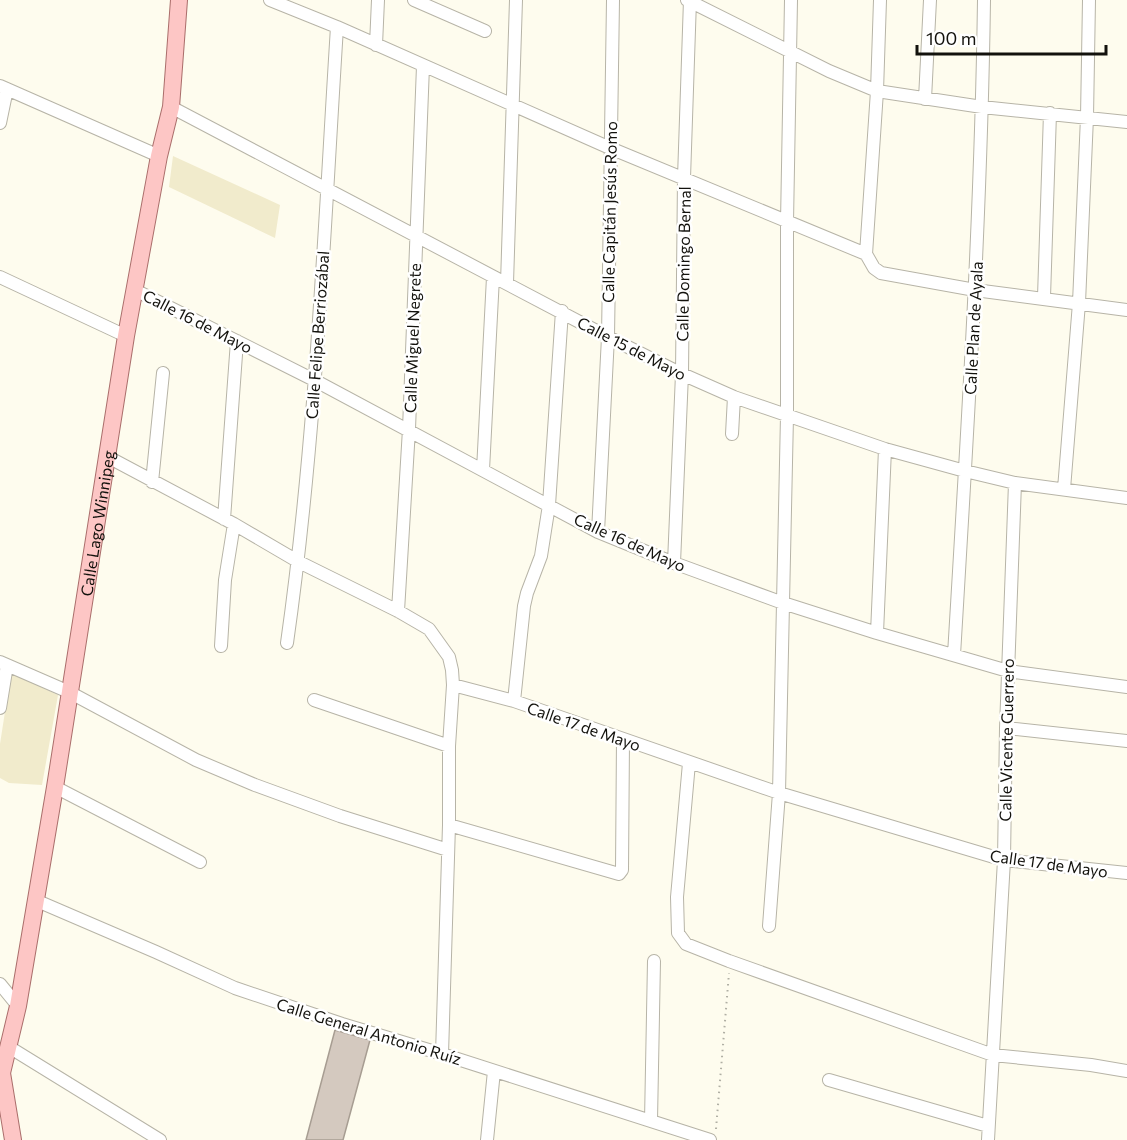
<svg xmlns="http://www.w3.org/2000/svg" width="1127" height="1140" viewBox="0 0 1127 1140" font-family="Commissioner,sans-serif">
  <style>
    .green { fill: #f1ebcc }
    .building { fill: #d4c9bf; stroke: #a79d92; stroke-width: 1.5 }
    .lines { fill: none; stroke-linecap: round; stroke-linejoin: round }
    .minor-casing { stroke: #b7b4a7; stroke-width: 14 }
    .major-casing { stroke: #aa6e6b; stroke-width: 18 }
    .path { stroke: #b0afa4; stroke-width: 2; stroke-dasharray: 1.5 4.5; stroke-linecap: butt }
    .minor { stroke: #fff; stroke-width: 12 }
    .major { stroke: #fdc6c5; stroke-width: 16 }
    .labels { text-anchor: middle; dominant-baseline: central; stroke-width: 5; stroke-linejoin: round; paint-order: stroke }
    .street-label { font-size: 16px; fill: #13120d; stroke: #fff }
  </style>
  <rect width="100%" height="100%" fill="#fefcee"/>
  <path class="green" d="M173 156 280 205 275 238 169 187Z
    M11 673 58 695 42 785 9 783 0 778V744Z"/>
  <path class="building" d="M335 1030 370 1040 343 1140H306Z"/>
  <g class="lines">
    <g class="minor-casing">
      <path id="minor" d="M270 0 337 27 610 148 866 254
        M414 0 485 31
        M687 0 829 71 877 91 982 107 1127 122
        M880 0 877 91 866 254 874 268 881 273 975 290 1127 310
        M376 45 378 0
        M0 86 159 156
        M925 99 930 0
        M171 107 608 337 682 374 734 397 885 449 965 471 1015 483 1127 498
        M0 123 7 89
        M0 277 126 336
        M507 283 516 0
        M135 290 314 380 598 532 674 563 783 603 877 633 1008 671 1127 687
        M1044 297 1050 113
        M732 434 734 397
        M108 457 234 524 299 562 398 611 429 629 449 657 452 670 453 685 449 746V825L442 1054
        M483 470 493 277
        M152 482 163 373
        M1064 489 1079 303 1087 117 1089 0
        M224 519 237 341
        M598 532 608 337 613 0
        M674 563 682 374 684 178 690 0
        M398 611 409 429 423 66
        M877 633 885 449
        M287 643C316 439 324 232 337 27
        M221 646 225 580 234 524
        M954 655C967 437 981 219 984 0
        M0 662 69 692 196 760 255 785 340 816 448 850
        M453 685 514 701 779 793 1004 860 1127 873
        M314 700 449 746
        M514 701 524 606 527 593 541 556 549 505 562 311
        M0 708 7 665
        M1006 728 1127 741
        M689 763 677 897 678 933 686 944 729 961 993 1055 1091 1065 1127 1071
        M55 787 200 862
        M449 825 619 874 622 870 623 739
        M35 900 156 952 235 988 342 1024 442 1054 710 1140
        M769 926 779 793 783 603 787 416V222L791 0
        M0 984 18 1006
        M9 1047 160 1140
        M829 1080 988 1126
        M651 1121 654 961
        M487 1140 494 1071
        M988 1140 1004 860 1006 728 1015 483"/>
    </g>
    <g class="major-casing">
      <g id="major">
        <path id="s1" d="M13 1140 2 1073 18 1006 55 787 126 336 159 156 171 107 179 0"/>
      </g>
    </g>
    <path class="path" d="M716 1129 729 973"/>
    <use href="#minor" class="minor"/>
    <use href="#major" class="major"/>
  </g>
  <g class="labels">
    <g class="street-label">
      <text transform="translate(609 212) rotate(-89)">Calle Capitán Jesús Romo</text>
      <text transform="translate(683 264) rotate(-89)">Calle Domingo Bernal</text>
      <text transform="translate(198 321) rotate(27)">Calle 16 de Mayo</text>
      <text transform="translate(973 328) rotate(-87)">Calle Plan de Ayala</text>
      <text transform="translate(317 335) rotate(-86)">Calle Felipe Berriozábal</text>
      <text transform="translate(412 338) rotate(-88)">Calle Miguel Negrete</text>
      <text transform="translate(632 348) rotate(27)">Calle 15 de Mayo</text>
      <text stroke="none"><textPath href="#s1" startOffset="626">Calle Lago Winnipeg</textPath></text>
      <text transform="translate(630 542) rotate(24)">Calle 16 de Mayo</text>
      <text transform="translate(584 726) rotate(19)">Calle 17 de Mayo</text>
      <text transform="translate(1006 740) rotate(-89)">Calle Vicente Guerrero</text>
      <text transform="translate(1049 863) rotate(8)">Calle 17 de Mayo</text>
      <text transform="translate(369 1031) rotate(17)">Calle General Antonio Ruíz</text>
    </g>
  </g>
  <path d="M917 45v9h189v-9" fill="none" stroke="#13120d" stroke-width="3"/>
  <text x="926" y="45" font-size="18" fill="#13120d" stroke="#ffffff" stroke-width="4.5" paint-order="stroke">100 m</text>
</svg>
